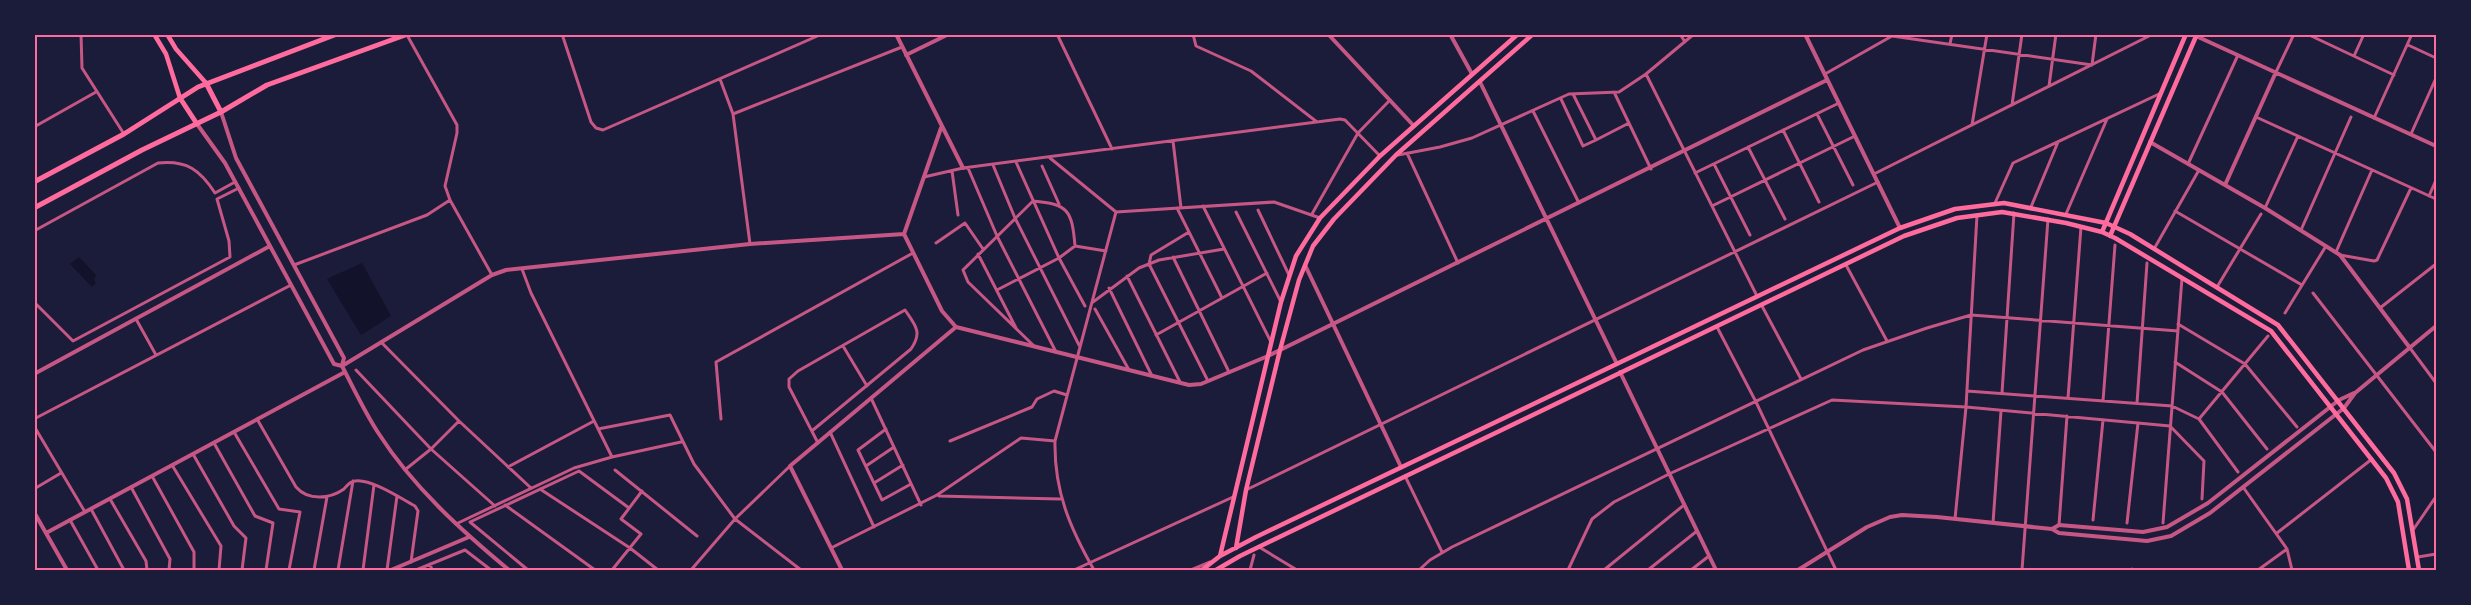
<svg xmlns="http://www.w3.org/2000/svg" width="2471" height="605" viewBox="0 0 2471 605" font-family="Manrope,sans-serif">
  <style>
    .water { fill: #12122b }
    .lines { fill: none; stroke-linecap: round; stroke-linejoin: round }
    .minor { stroke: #c65784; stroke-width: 3 }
    .tertiary { stroke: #c65784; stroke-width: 4 }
    .secondary { stroke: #ff6b9d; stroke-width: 4.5 }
    .primary { stroke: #ff6b9d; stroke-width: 5 }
    .neatline { fill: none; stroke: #ff6b9d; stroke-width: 2 }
  </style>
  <rect width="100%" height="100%" fill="#1b1b3a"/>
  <path class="water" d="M79 257 96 275 94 280 96 283 92 287 70 264Z
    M362 263 391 316 361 335 327 279Z"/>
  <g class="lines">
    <path class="minor" d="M81 34 82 68 124 134
      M562 34 591 122 596 128 603 130 822 34
      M1057 34 1112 149
      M1193 34 1196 46 1251 71 1317 122
      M1680 34 1685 42
      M2307 34 2394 75
      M407 35 457 125V133L445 186 450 200 492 275
      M1950 44 1952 34
      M2408 45 2436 58
      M2354 56 2364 34
      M2276 72 2294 34
      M1646 74 1757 296
      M1825 74 1892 36 2092 65 2096 34
      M720 79 733 114 750 244
      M2049 86 2056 34
      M1614 92 1651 169
      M1573 94 1596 140 1629 123
      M1561 99 1583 146 1596 140
      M2012 105 2022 34
      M1533 111 1579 203
      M733 114 902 47
      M1817 114 1853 185
      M2256 117 2436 199
      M2374 118 2412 34
      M1972 125 1987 34
      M34 127 96 92
      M1783 130 1819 202
      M2411 134 2436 78
      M1173 141 1181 208
      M1748 147 1785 219
      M1407 153 1458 263
      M1398 155 1440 147 1472 138 1569 94 1619 92 1646 74 1694 34
      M1050 158 1116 212 1274 202 1320 218
      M1016 162 1059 258 1085 306
      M1714 164 1750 235
      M2188 164 2238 55
      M993 165 1015 218 1079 345
      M1042 166 1059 204
      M968 168 997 236 1056 352
      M952 171 958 215
      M1695 173 1839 103
      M1874 174 2153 34
      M924 177 963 168 1340 119 1345 120 1380 156
      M2429 196 2436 180
      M1995 203 2013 163 2159 94
      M1203 206 1271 342
      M1712 206 1855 136
      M2031 207 2058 142
      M1177 208 1222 298
      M2265 208 2298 136
      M1258 210 1289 275
      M2175 211 2302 285
      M1236 212 1281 302
      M1312 214 1358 133 1390 100
      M2066 214 2107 119
      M2301 230 2351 117
      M34 231 158 163C187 160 200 170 215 193L235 182
      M1189 232 1151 255 1149 264 1208 381
      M936 243 965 223 983 249
      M2154 249 2199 170
      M2336 252 2372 170
      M978 254 1016 328
      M2340 255 2374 261 2377 260 2411 188
      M1173 257 1229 372
      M294 265 427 215 450 200
      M1846 265 1887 341
      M522 269 531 293 612 457
      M1127 276 1180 382
      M2217 287 2261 214
      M1109 288 1152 376
      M997 290 1059 258 1075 246 1106 251
      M2313 293 2436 452
      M34 302 73 341 230 257 229 241 217 199 239 188
      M1093 302 1139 268 1159 260 1224 249
      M1762 306 1801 379
      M2380 308 2436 264
      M1095 309 1129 370
      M2285 313 2326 246
      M136 319 156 355
      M2178 324 2245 364 2297 427
      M1717 327 1756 402 1836 570
      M1156 335 1267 273
      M381 342 459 421 531 488
      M1033 345 968 282 963 270 1033 201C1068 204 1072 210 1075 246
      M843 346 867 386
      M2410 348 2436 383
      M2175 362 2222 392 2267 449
      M356 370 431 449 495 506
      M1967 391 2172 406 2199 419 2238 472
      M2002 393 2014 213
      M871 398 921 505
      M2068 398 2081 227
      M2103 401 2115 245
      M2137 403 2147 263
      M34 419 291 285
      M257 419 296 487C308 501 330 499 344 489 347 486 350 481 355 481 370 478 402 499 415 506L418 511 411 562
      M721 419 716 362 913 253
      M2199 419 2268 336
      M34 426 85 512
      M598 429 670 415 694 464 735 519 801 570
      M886 429 858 450 882 500 911 484
      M813 430 911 349C923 332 915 325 905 310L798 371 789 379V387L818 443
      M234 432 279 509 300 512 289 570
      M830 432 874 527
      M950 441 1032 407 1037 399 1054 391 1067 395
      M214 443 255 516 273 523 266 570
      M193 454 234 526 246 538 242 570
      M172 465 221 546 219 570
      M866 466 894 447
      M508 467 594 421
      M406 469 431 449 459 421
      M615 470 697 536
      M152 476 194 552V570
      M1405 476 1442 552
      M874 483 903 465
      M131 487 170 559 169 570
      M2243 487 2287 549 2292 570
      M34 489 61 473
      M540 489 630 548 658 570
      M1246 490 1878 182
      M939 496 1060 499
      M110 499 146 561 147 570
      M505 505 595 570
      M91 509 124 570
      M1955 519 1966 407 1977 215
      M70 520 98 570
      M2093 520 2103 420
      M1993 523 2001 411
      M2127 523 2138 423
      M2163 523 2182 278
      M456 524 574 468 612 457 681 442
      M2059 525 2067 416
      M2413 530 2435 498
      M2277 533 2372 459
      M1259 547 1297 570
      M831 548 937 495 1021 438 1055 441
      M2418 557 2436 554
      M430 564 432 570
      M314 570 327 497
      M338 570 353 481
      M363 570 374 485
      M387 570 397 496
      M416 570 465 550 491 570
      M528 570 470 522 579 471 629 508
      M612 570 641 534 621 519 642 491
      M691 570 735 519 790 466
      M1074 570 1233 497
      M1094 570C1070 528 1054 491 1055 441L1116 212
      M1191 570 1210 562
      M1250 570 1254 555
      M1419 570 1430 560 1452 547 1863 350 1927 328 1971 315 2178 331
      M1568 570 1592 519 1614 502 1669 474 1832 400 1966 407 2170 426 2204 461 2202 499
      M1604 570 1684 505
      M1648 570 1697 531
      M1691 570 1709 556
      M2022 570 2048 219
      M2132 570V569
      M2258 570 2287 549"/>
    <path class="tertiary" d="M896 34 963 168
      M1328 34 1413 125
      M1450 34 1472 74
      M1805 34 1900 228
      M2196 36 2436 146
      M906 55 949 34
      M1480 82 1617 364
      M221 112 236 158 344 358 342 365
      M197 124 225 163 334 364 342 366
      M2150 142 2265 208 2340 255 2410 348
      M2225 185 2276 72
      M904 234 942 311 956 327 1189 385 1201 384 1268 356 1827 80
      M904 234 941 128
      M1305 265 1401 467
      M342 366 492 275 506 270 750 244 904 234
      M342 366C354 389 365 413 379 434 413 487 462 531 509 570
      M1620 372 1716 570
      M34 374 270 246
      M34 512 67 570
      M2052 529 2059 525 2143 532 2167 527 2208 503 2339 400 2354 393
      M46 533 345 372
      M391 570 469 537
      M842 570 790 466 956 327
      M1798 570 1867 527 1890 517 1902 515 1937 517 2052 529 2059 533 2147 541 2171 536 2210 513 2330 419 2344 408 2355 393 2436 326"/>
    <path class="secondary" d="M154 34 166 54 180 98
      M167 34 176 49 206 83
      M2102 232 2186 34
      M2110 236 2197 34
      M1236 548 1246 490 1280 350 1299 280 1313 246 1334 219 1396 155 1533 34
      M1220 556 1281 302 1296 256 1320 218 1380 156 1518 34
      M1202 570 1220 556 1256 537 1900 228 1955 209 2004 203 2106 223 2130 234 2278 325 2394 473 2407 499 2419 570
      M1216 570 1240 556 1904 236 1957 218 2002 212 2066 223 2102 232 2115 238 2271 331 2386 478 2398 502 2409 570"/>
    <path class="primary" d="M206 83 221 112
      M180 98 197 124
      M34 182 124 134 198 87 337 34
      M34 208 142 150 221 112 267 85 408 34"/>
  </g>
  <rect width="2471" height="605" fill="none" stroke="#1b1b3a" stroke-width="72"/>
  <rect x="36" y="36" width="2399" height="533" class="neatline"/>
</svg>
